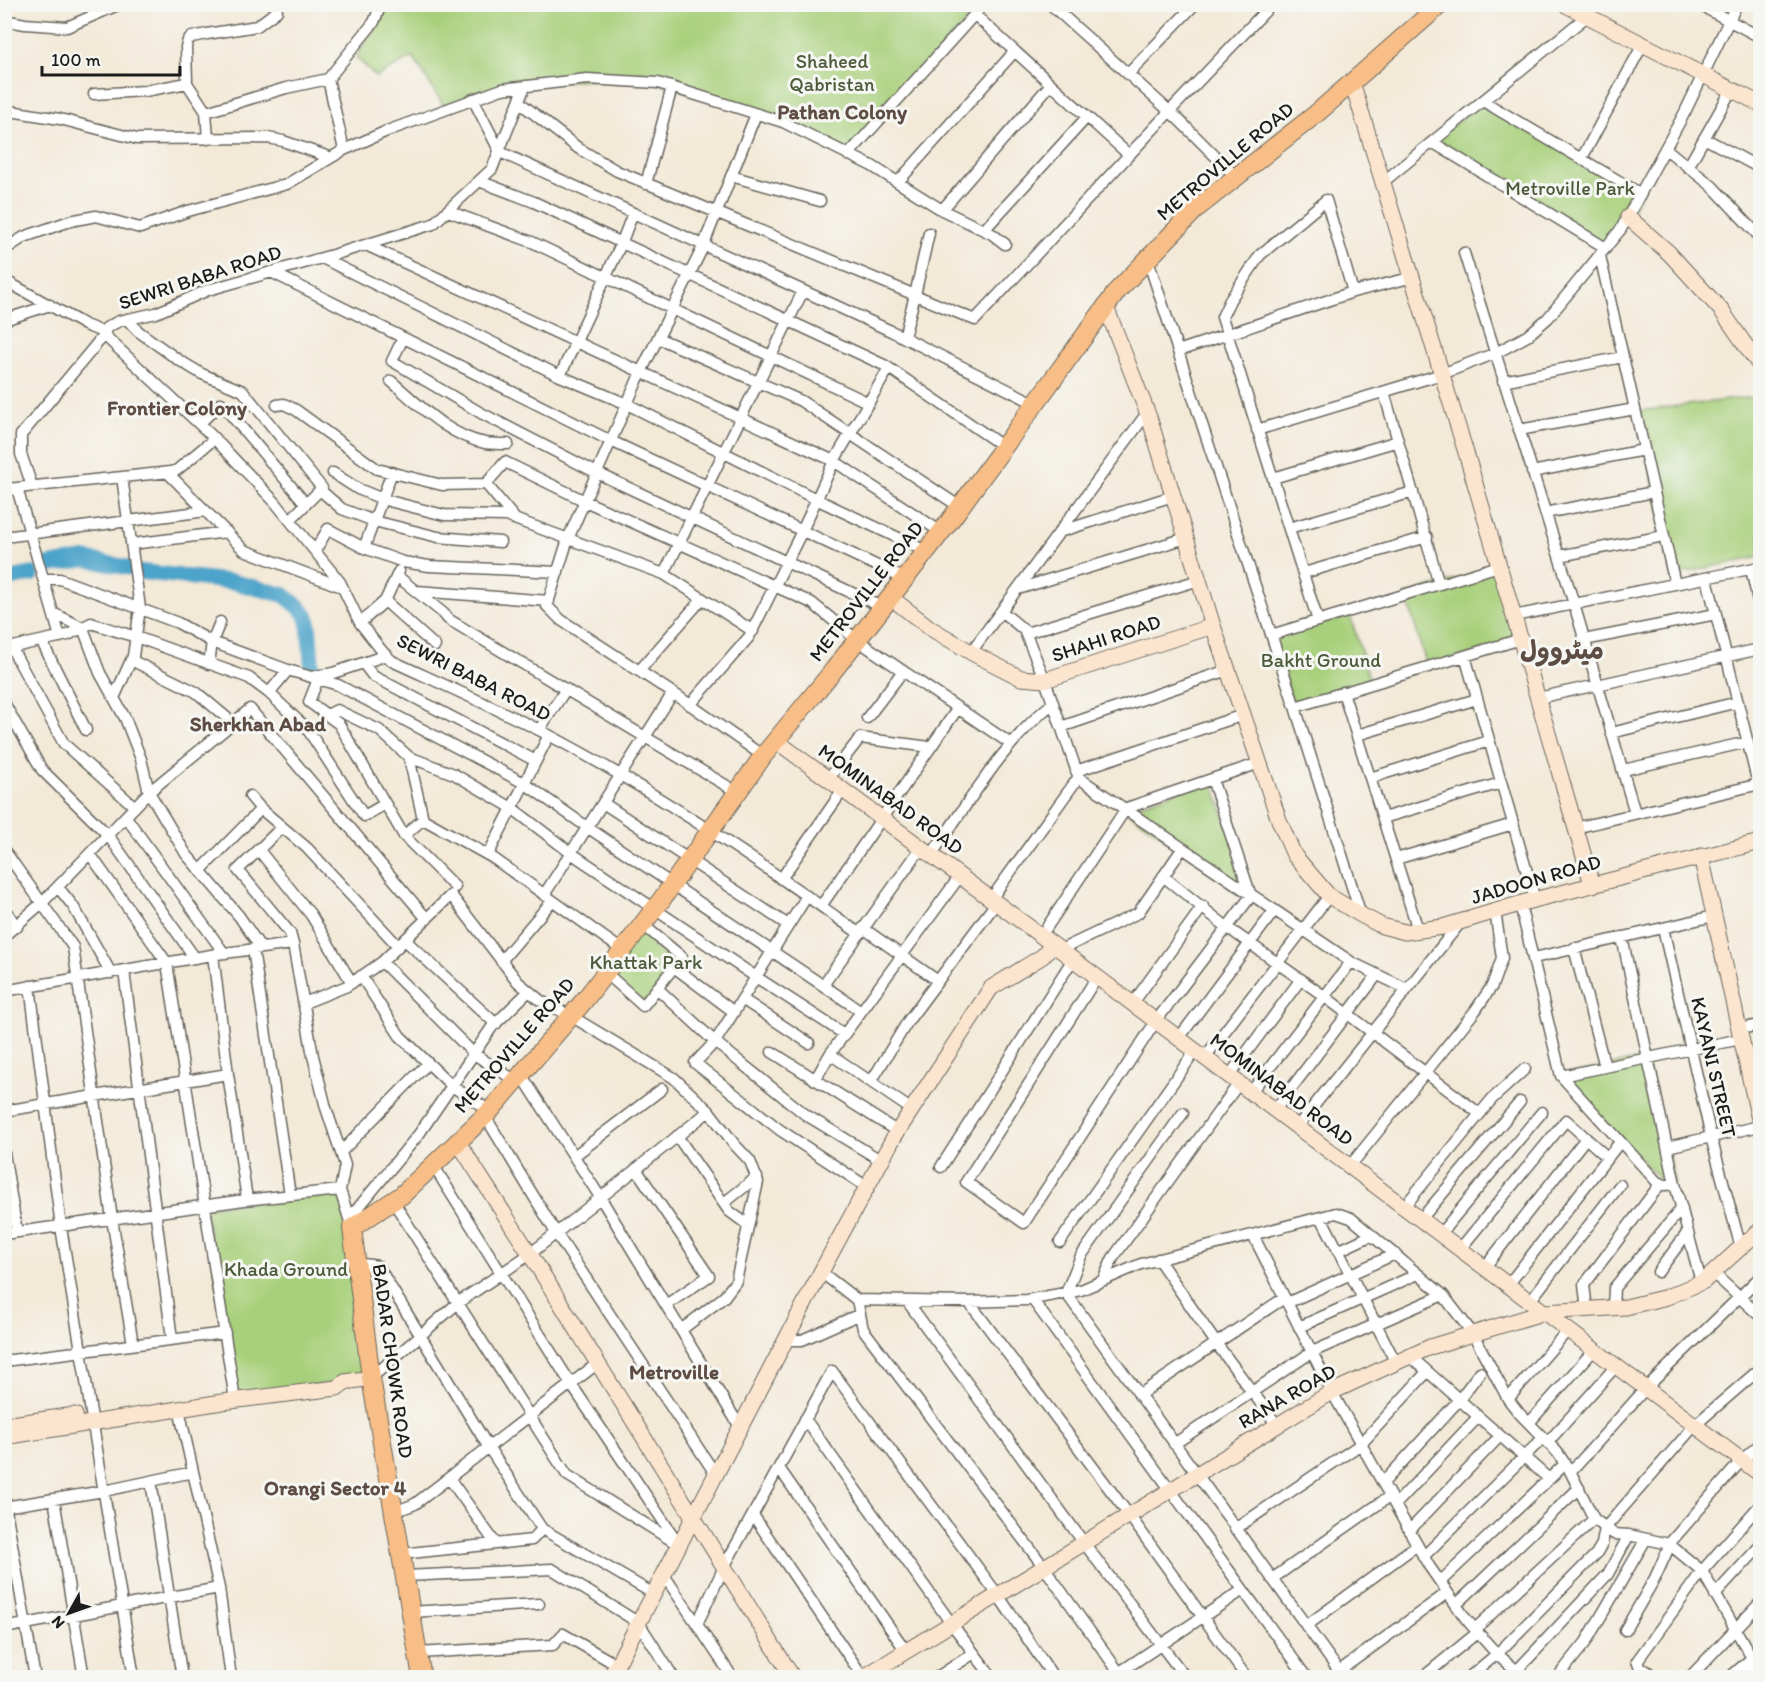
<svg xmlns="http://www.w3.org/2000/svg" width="1765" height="1682" viewBox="0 0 1765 1682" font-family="Itim,'Playpen Sans Arabic',sans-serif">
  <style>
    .green { fill: #a8d07b; stroke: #62764c; stroke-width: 1.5 }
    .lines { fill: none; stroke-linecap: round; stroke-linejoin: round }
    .river { stroke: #4ea4ca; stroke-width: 16 }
    .street-casing { stroke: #67645d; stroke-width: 13 }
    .secondary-casing { stroke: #67645d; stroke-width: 17 }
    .primary-casing { stroke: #67645d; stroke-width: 20 }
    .street { stroke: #fff; stroke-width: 10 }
    .secondary { stroke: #fce5cf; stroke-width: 15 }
    .primary { stroke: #f7be87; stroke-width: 18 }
    .labels { text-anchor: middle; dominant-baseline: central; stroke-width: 6; stroke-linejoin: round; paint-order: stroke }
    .park-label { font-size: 20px; fill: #4d5b3d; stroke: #f6f6f2 }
    .street-label { font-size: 20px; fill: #1c1c1c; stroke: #f6f6f2 }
    .neighbourhood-label { font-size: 21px; font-weight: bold; fill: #5d4d45; stroke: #f6f6f2 }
    .district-label { font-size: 26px; font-weight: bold; fill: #5d4d45; stroke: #f6f6f2 }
  </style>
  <rect width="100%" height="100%" fill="#f6f6f2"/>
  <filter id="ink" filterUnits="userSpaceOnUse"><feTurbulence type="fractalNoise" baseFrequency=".0167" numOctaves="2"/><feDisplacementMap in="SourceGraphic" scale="12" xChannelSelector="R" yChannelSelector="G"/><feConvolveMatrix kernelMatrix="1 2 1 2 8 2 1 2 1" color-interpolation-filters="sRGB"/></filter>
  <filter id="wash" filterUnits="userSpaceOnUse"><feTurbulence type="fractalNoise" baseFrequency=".008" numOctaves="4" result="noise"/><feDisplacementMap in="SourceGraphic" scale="24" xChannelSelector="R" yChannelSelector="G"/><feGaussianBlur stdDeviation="1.35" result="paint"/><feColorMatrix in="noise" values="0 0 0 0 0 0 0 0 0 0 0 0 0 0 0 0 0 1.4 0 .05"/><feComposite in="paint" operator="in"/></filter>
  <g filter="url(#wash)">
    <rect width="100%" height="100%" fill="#f3e9d7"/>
    <path class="green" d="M385 5H981L848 154 783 122 658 83 587 79 502 89 446 109 413 57 376 77 356 57 383 16Z
      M1483 101 1641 194 1606 248 1432 142Z
      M1760 396V557L1673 575 1638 411Z
      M1499 566 1521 639 1427 667 1406 595Z
      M1349 612 1371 684 1294 707 1271 635Z
      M1212 779 1251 896 1125 810Z
      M642 924 682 957 643 1006 605 972Z
      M1647 1058 1675 1184 1665 1185 1561 1076Z
      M340 1192 349 1217 368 1376 235 1400 205 1207Z"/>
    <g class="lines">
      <path class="river" d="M49 565 85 559 130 568
        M142 572 233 582 284 595 299 607 308 618 312 666
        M4 580 32 574"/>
    </g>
  </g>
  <g filter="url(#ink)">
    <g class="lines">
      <g class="street-casing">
        <path id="street" d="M1050 4 1177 118 1236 177
          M1698 4 1760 37
          M975 15 1129 155
          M4 20 25 24 67 27 120 4
          M1128 74 1195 4
          M525 86 492 169 433 224 336 254 208 290 156 313 119 321 106 328 104 335 211 435 275 502 340 582 360 623 382 651 392 661C442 684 492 706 541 731 651 788 759 861 860 934
          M94 94 145 91 187 83
          M473 99 500 152 891 331 1036 404
          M1483 101 1641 194
          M519 102 578 148 617 171 975 320 1170 111 1272 4
          M4 110 60 119 137 139 268 138 283 141 329 157
          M206 112 286 88 328 79
          M756 114 702 249 641 372 568 539 547 606 561 620 682 699 763 756
          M1704 138 1760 168
          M208 139 206 112 187 83 186 47 188 40 192 37 207 34 257 26 277 11
          M1432 142 1606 248
          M1666 149 1712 186 1760 237
          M344 150 328 79 374 22 380 7 378 4
          M848 155 984 4
          M1582 158 1643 44
          M1688 167 1732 89
          M731 176 820 201
          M479 181 534 202 886 366 1004 447
          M898 182 1015 51
          M1383 182 1587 16
          M646 184 672 87
          M942 210 1051 84
          M448 211 532 242 869 403
          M984 230 1087 117
          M4 235 11 245
          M366 245 834 461 941 532
          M4 250 24 237 70 221 96 216 140 228 188 211 287 184 344 150 387 131 502 89 587 79 658 83 783 122 872 166 942 210 992 234 1005 244
          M1464 253 1574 604 1635 813
          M1600 256 1675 584
          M322 258 560 376 627 404 816 499 926 551
          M1148 260 1295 707 1361 915
          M271 272 611 441 905 579
          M4 280 85 325 105 333
          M127 319 138 331 177 359 202 374 243 391 322 488 290 520
          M4 320 50 305
          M904 337 915 295 929 233
          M403 338 392 361 481 413 597 473 882 607
          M658 338 801 401 960 507
          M1178 351 1353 292 1414 277
          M560 376 621 244 633 213
          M391 381C418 404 448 436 485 443 492 444 501 444 508 444
          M1503 381 1623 357
          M1384 392 1439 584
          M277 405 284 404 296 410 377 469 442 485 486 484 515 519
          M199 424 221 403 306 504
          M1257 430 1442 374 1496 353 1527 336 1548 318 1621 229 1685 112 1737 4
          M1519 430 1635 409
          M1532 472 1644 450
          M168 473 244 550 342 587
          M333 473 358 489 385 500 444 515 506 516 664 574 753 631
          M1273 478 1398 441
          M486 484 505 462 585 501 812 603 857 640 1011 744
          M32 486 21 454V435L104 335
          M4 489 17 488
          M320 490 342 509 374 521 438 537 500 542
          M1545 513 1654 492
          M1289 528 1413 492
          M1059 532 1173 496
          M4 537 206 511
          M132 544 227 532
          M364 548 392 472
          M315 551 328 529 364 548 403 562 429 566 558 572
          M1559 556 1664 536
          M1751 569 1760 610
          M1304 573 1427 537
          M664 574 803 291
          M397 576 443 613 448 619 737 792
          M1707 578 1758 784
          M43 579H60L178 623 212 642 288 670 338 685 524 783 587 827 861 1011
          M1018 589 1186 538
          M417 591 549 601
          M385 601 435 646
          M1001 611 1024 630 1045 680 1079 778 1351 962 1407 989
          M53 613 83 628 100 673 125 718 141 759 149 792 186 854 239 916 261 948
          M1514 616 1760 567
          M1318 621 1222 317 1230 300 1260 255 1326 200 1353 292
          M360 623 385 601 399 571
          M1026 633 1199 580
          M1271 635 1499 566
          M60 637 17 488 170 472 177 470 214 439
          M1584 640 1716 614
          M42 642 86 730
          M4 649 68 635 91 623 136 637 249 678 269 693 308 730 364 816 385 804
          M12 649 64 744 135 807
          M971 652 1147 413
          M1465 656 1535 900
          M131 660 196 692 233 723
          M363 663 373 676 536 761
          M209 664 212 642 220 622
          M639 671 702 599
          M316 676 333 673 387 655
          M318 679 309 702 339 724 404 836 455 887
          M1343 692 1418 930
          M269 693 288 670
          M114 698 133 656 140 608 122 477
          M1538 698 1760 649
          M4 703 42 770 108 835 195 958
          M690 705 749 637 802 531 834 461 889 368
          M1295 707 1521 639
          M327 715 337 710 379 730 409 757 454 774 512 808 571 853 756 977 844 1034
          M867 718 903 671
          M1061 727 1228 670
          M539 730 566 689
          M1611 733 1738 702
          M1357 735 1477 699
          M409 757 423 819
          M1623 770 1748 742
          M1076 771 1243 715
          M1370 778 1489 741
          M828 779 860 738 930 747
          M1212 779 1260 763
          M250 796 261 809 307 848 398 946
          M603 803 788 925
          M126 817 224 953
          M1383 818 1501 783
          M282 827 238 870 290 933 293 944 313 1056 326 1108 345 1165 340 1190 352 1228
          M1575 828 1760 784
          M404 836 423 819 493 858 622 950
          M258 849 311 915 352 983
          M4 850 73 947 112 1219 133 1344
          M90 854 167 963 235 1400
          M488 855 549 735
          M931 855C969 803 1002 744 1053 703
          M1396 859 1513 824
          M200 871 261 809
          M1163 876 1228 928 1324 996 1480 1114
          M781 879 843 790
          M58 887 73 906 111 973
          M544 895 673 693
          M807 896 715 1042 695 1063 780 1130 867 1187
          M991 899 1078 778
          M1520 904 1561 1076 1657 1182 1665 1185 1675 1184
          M821 906 958 708
          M4 908 17 927
          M863 928 938 981
          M1663 928 1711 1137 1741 1248
          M4 936 43 902 149 792 250 709 427 919
          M1041 936 1125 810
          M1622 937 1675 1184 1701 1282
          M405 940 496 1024
          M1574 948 1605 1067
          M253 949 290 1195
          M1060 950 1138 913 1182 849
          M213 955 228 1074 247 1199
          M1534 958 1714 916
          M501 961 552 901
          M382 962 474 1054 516 1081
          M674 967 734 1012
          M124 971 172 1339
          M605 972 643 1006 682 957 642 924
          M361 976 400 1036 452 1086 490 1111
          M1097 977 966 1182 1024 1223 1156 1021 1251 896 1212 779 1124 809
          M823 985 921 848
          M30 986 61 1227 134 1678
          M657 988 715 1042 806 1115 882 1161
          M4 991 217 954 293 944
          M742 999 809 1043
          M304 1003 347 986 382 962 451 895 518 982 541 1001 571 1016 674 1078 709 1111 735 1145 750 1161 758 1182 736 1281 724 1297 681 1330
          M1133 1003 1203 906
          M1739 1029 1760 1025
          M1179 1038 1274 911
          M772 1052 898 1132
          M830 1054 912 1110
          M1205 1057 1329 896
          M521 1074 600 1197 740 1427
          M1229 1076 1301 979
          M1561 1076 1741 1039
          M815 1080 830 1054 960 876
          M871 1082 908 1021 996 903
          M1251 1092 1351 962
          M1275 1110 1377 975
          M4 1111 228 1074
          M1183 1113 1081 1256 1066 1293 1344 1678
          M485 1116 556 1233 716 1475
          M1297 1127 1461 922
          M677 1136 729 1211 748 1225
          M1667 1147 1760 1126
          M341 1152 428 1063
          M4 1153 17 1232
          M574 1156 662 1089
          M433 1165 571 1384 676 1540
          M1350 1166 1475 1011 1492 986 1502 958 1495 911
          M941 1167 1073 959
          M636 1169 709 1276 666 1305
          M393 1201 567 1475 679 1545
          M724 1203 757 1177
          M1404 1207 1492 1099 1525 1069
          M1321 1217 1396 1363
          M349 1219 419 1134 492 1027 529 991
          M1421 1219 1520 1102
          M4 1234 244 1200 340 1190
          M1440 1234 1542 1112
          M1253 1235 1332 1392 1429 1566 1466 1619 1495 1652 1525 1678
          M1060 1242 1196 1050
          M1460 1249 1566 1120 1608 1158
          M1338 1251 1372 1235
          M1158 1259 1216 1343 1277 1425
          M356 1263 378 1266 489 1448 542 1529 532 1540 401 1554
          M1485 1267 1586 1138
          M821 1272 857 1300 863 1329 1044 1567 1123 1678
          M1658 1272 1688 1232
          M1713 1273 1760 1316
          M1103 1280 1113 1258 1239 1083
          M1508 1285 1620 1142
          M1032 1299 1307 1678
          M857 1300 969 1302 1027 1300 1081 1290 1141 1264 1336 1213 1351 1218 1443 1295 1473 1334 1508 1399 1519 1413 1557 1452 1570 1471 1594 1519 1614 1534 1629 1535 1669 1544 1702 1571 1752 1658 1748 1678
          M907 1301 1084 1543 1186 1678
          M1530 1301 1620 1185
          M969 1302 1129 1515 1247 1678
          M1287 1303 1395 1254
          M1613 1308 1614 1288 1682 1208
          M1587 1309 1584 1285 1661 1183
          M1299 1327 1418 1274
          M785 1340H802L860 1314
          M1410 1356 1549 1479
          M4 1361 225 1333
          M371 1378 459 1302 530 1254 709 1111
          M1139 1395 1284 1298
          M1508 1399 1568 1330
          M179 1409 219 1588 231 1678
          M805 1419 951 1623 993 1678
          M1529 1423 1594 1350
          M1548 1442 1616 1366
          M1174 1444 1312 1352 1443 1295
          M779 1468 906 1651
          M1570 1471 1579 1463 1646 1388 1760 1277
          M449 1478 496 1544
          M151 1481 182 1678
          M1383 1483 1459 1400 1480 1372
          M4 1498 35 1678
          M54 1499 84 1678
          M1395 1505 1478 1417
          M4 1507 104 1491 193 1472
          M394 1512 415 1504 598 1363
          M753 1515 863 1677
          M542 1529 654 1594
          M1235 1529 1361 1444 1427 1372
          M1409 1531 1500 1436
          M1669 1544 1742 1460 1760 1444
          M1423 1557 1543 1438
          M664 1575 733 1678
          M405 1576 552 1569 639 1623 674 1678
          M1272 1579 1390 1496
          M1440 1582 1565 1464
          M1715 1595 1760 1546
          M1456 1605 1579 1488
          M411 1612 539 1604
          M697 1624 724 1567 832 1371 998 1595 1054 1678
          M1306 1626 1417 1545
          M4 1628 219 1588
          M1475 1629 1594 1519
          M1625 1630 1655 1578 1670 1545
          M418 1653 553 1645 563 1634 617 1665
          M1339 1671 1447 1593
          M936 1678 974 1653
          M1111 1678 1243 1590
          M1422 1678 1478 1632
          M1468 1678 1497 1654 1596 1554 1602 1544 1605 1528 1695 1425 1760 1369
          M1510 1678 1608 1574 1629 1535
          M1557 1678 1586 1642 1646 1539
          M1657 1678 1639 1666 1637 1661 1702 1571 1760 1505
          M1689 1678 1760 1603
          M1729 1678 1752 1658 1760 1662"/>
      </g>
      <g class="secondary-casing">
        <path id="secondary" d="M1564 4 1760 104
          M1352 82 1467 456 1592 884
          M1628 217 1669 253 1721 310 1760 366
          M1106 307 1149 417 1213 626 1279 820 1294 855 1329 896 1361 915 1382 926 1405 932 1443 927 1526 902 1760 842
          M890 597 930 628 974 654 1021 678 1045 680 1213 626
          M775 740 1097 977 1760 1474
          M1701 856 1760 1124
          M458 1142 530 1254 793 1678
          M4 1425 75 1415
          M4 1437 222 1402 337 1388 345 1382 371 1378
          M610 1678 821 1272 894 1137 991 988 1043 956 1052 944
          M862 1678 1332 1392 1430 1347 1545 1312 1626 1307 1667 1297 1704 1281 1760 1230"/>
      </g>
      <g class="primary-casing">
        <path id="primary" d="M422 1678 371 1378 352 1228 402 1195 490 1111 583 1002 662 899 763 756 833 671 949 522 1118 290 1197 208 1316 114 1441 4"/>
      </g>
      <use href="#street" class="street"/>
      <use href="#secondary" class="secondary"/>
      <use href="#primary" class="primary"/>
    </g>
  </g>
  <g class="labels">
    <g class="park-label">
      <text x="832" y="61">Shaheed<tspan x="832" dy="23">Qabristan</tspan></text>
      <text x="1570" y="188">Metroville Park</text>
      <text x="1321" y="660">Bakht Ground</text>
      <text x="646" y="962">Khattak Park</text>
      <text x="286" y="1269">Khada Ground</text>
    </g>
    <g class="street-label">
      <text transform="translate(1225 161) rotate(-40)">METROVILLE ROAD</text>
      <text transform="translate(200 277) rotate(-18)">SEWRI BABA ROAD</text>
      <text transform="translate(866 591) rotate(-52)">METROVILLE ROAD</text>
      <text transform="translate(1106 638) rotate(-18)">SHAHI ROAD</text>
      <text transform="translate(474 677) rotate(27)">SEWRI BABA ROAD</text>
      <text transform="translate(891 799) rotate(36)">MOMINABAD ROAD</text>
      <text transform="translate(1536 879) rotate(-16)">JADOON ROAD</text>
      <text transform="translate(514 1045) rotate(-49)">METROVILLE ROAD</text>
      <text transform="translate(1714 1067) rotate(77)">KAYANI STREET</text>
      <text transform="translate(1282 1089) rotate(37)">MOMINABAD ROAD</text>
      <text transform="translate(393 1361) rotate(82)">BADAR CHOWK ROAD</text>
      <text transform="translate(1287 1396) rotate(-30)">RANA ROAD</text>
    </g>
    <g class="neighbourhood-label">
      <text x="842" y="111">Pathan Colony</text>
      <text x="177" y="407">Frontier Colony</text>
      <text x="258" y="723">Sherkhan Abad</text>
      <text x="674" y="1371">Metroville</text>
      <text x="335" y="1487">Orangi Sector 4</text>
    </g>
    <g class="district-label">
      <text x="1562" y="650">میٹروول</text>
    </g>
  </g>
  <rect width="1765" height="1682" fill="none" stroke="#f6f6f2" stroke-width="24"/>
  <g transform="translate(69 1613) rotate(230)" stroke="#f6f6f2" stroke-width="4.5" paint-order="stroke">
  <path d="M0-4.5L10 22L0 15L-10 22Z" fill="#1c1c1c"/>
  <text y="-9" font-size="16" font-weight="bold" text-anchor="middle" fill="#1c1c1c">N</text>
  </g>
  <path d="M42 66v9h138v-9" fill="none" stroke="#1c1c1c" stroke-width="3"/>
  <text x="51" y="66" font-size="18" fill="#1c1c1c" stroke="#f6f6f2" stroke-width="4.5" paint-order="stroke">100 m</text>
</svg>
